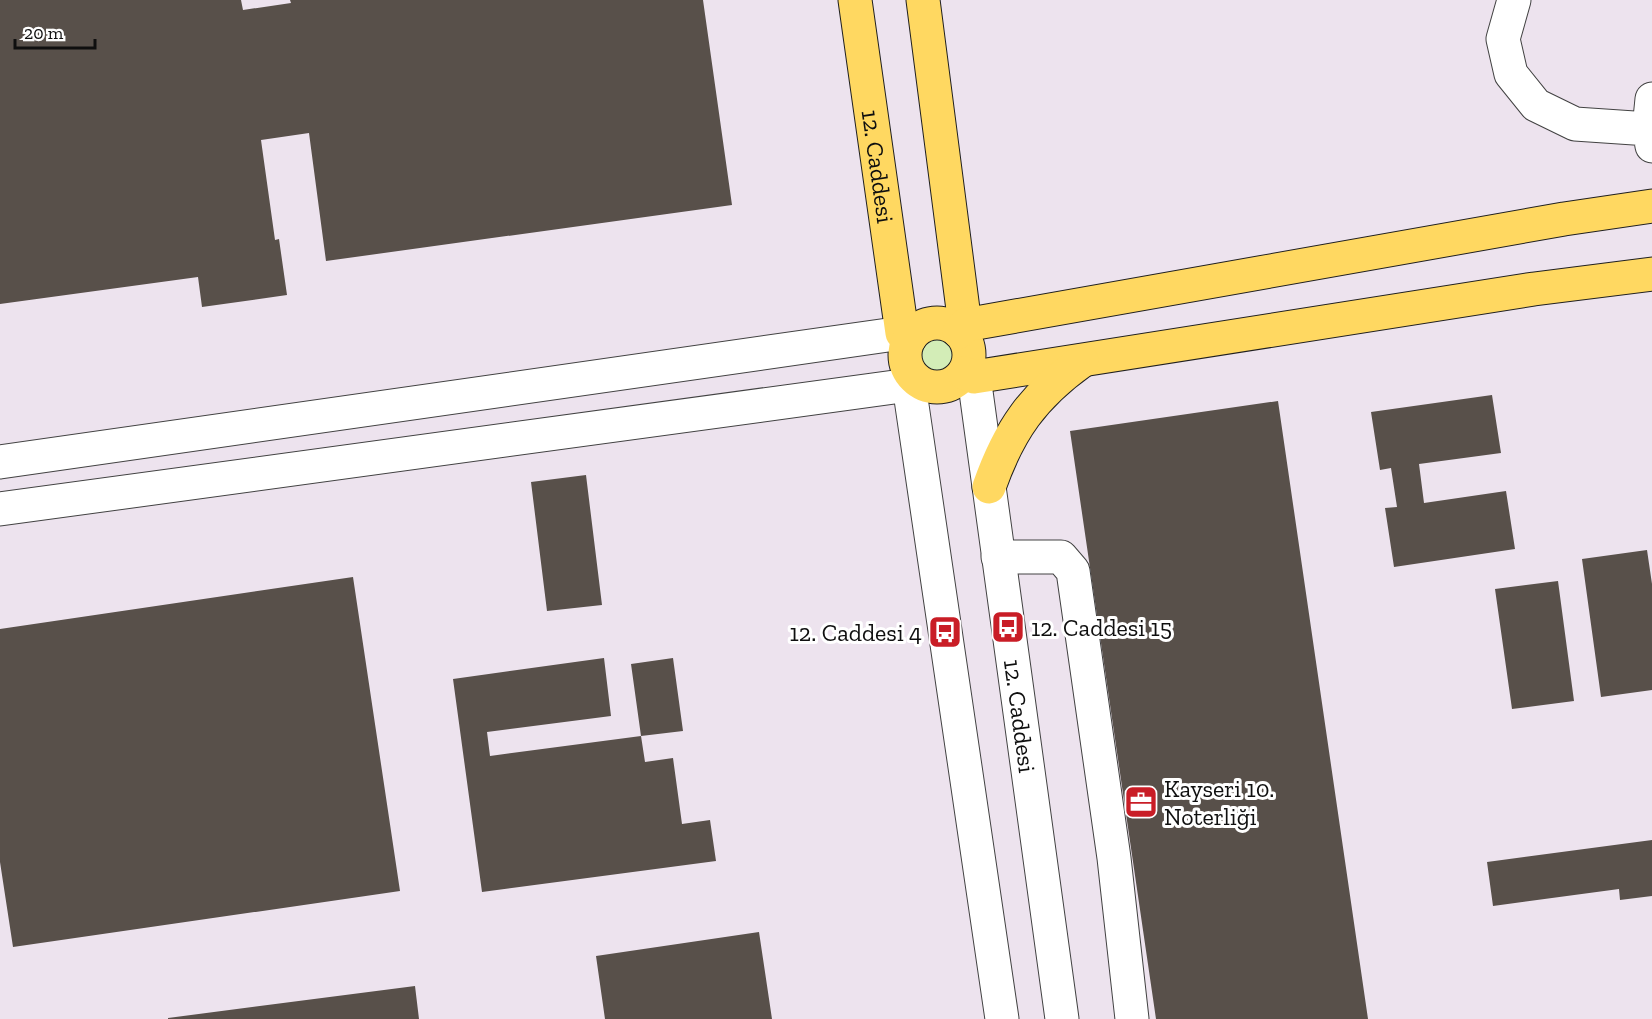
<svg xmlns="http://www.w3.org/2000/svg" width="1652" height="1019" viewBox="0 0 1652 1019" font-family="'Zilla Slab',serif">
  <style>
    .industrial { fill: #ede3ee }
    .green { fill: #d3edb7 }
    .building { fill: #58504a }
    .lines { fill: none; stroke-linecap: round; stroke-linejoin: round }
    .minor-casing { stroke: #424242; stroke-width: 35 }
    .major-casing { stroke: #202020; stroke-width: 35 }
    .minor { stroke: #fff; stroke-width: 33 }
    .major { stroke: #ffd861; stroke-width: 33 }
    .labels { text-anchor: middle; dominant-baseline: central; stroke-width: 6; stroke-linejoin: round; paint-order: stroke }
    .street-label { font-size: 24px; fill: #0f0f0f; stroke: #fff }
    .poi-label { font-size: 24px; fill: #0f0f0f; stroke: #fff; text-anchor: start }
  </style>
  <rect width="100%" height="100%" fill="#fffcf1"/>
  <path class="industrial" d="M0 0H1652V1019H0Z"/>
  <path class="green" d="M917 355a20 20 0 1 1 40 0a20 20 0 1 1-40 0Z"/>
  <path class="building" d="M0 0H241L243 10 291 3 290 0H703L732 205 326 261 309 133 261 140 275 240 279 239 287 295 202 307 198 277 0 304Z
    M1492 395 1501 453 1419 464 1424 503 1506 491 1515 549 1394 567 1385 508 1397 507 1391 468 1380 470 1371 412Z
    M1278 401 1368 1019H1156L1070 431Z
    M586 475 602 605 547 611 531 482Z
    M1647 550 1652 584V690L1601 697 1582 559Z
    M353 577 400 891 13 947 0 862V629Z
    M1558 581 1574 701 1512 709 1495 589Z
    M604 658 611 716 487 732 490 756 641 736 645 762 673 758 682 824 710 820 716 861 482 892 453 679Z
    M673 658 683 731 641 736 631 664Z
    M1652 840V896L1620 900 1619 889 1493 906 1487 862Z
    M759 932 772 1019H605L596 956Z
    M415 986 419 1019H168V1018Z"/>
  <g class="lines">
    <g class="minor-casing">
      <g id="minor">
        <path d="M1514 0 1503 39 1511 74 1536 105 1575 124 1649 129 1652 146"/>
        <path d="M1652 99 1649 129 1652 130"/>
        <path id="s1" d="M974 377 1062 1019"/>
        <path d="M909 385 1002 1019"/>
        <path d="M0 462 902 333"/>
        <path d="M0 509 909 385 915 379"/>
        <path d="M998 557H1061L1073 571 1114 858 1132 1019"/>
      </g>
    </g>
    <g class="major-casing">
      <g id="major">
        <path id="s2" d="M855 0 902 333 910 338"/>
        <path d="M923 0 965 325"/>
        <circle cx="937" cy="355" r="32"/>
        <path d="M959 332 965 325 1564 219 1652 206"/>
        <path d="M964 373 974 377 1534 289 1652 274"/>
        <path d="M989 487C1009 430 1033 396 1082 361"/>
      </g>
    </g>
    <use href="#minor" class="minor"/>
    <use href="#major" class="major"/>
  </g>
  <defs>
    <g id="bus-square" transform="scale(1.725)"><rect x="-9" y="-9" width="18" height="18" rx="4" fill="#c91d26" stroke="#fff"/><path d="M-5-6H5V4H4V6H2V4H-2V6H-4V4H-5ZM-3.5-4V0h7V-4ZM-3.5 1.2v1.5H-2V1.2ZM2 1.2v1.5H3.5V1.2Z" fill="#fff"/></g>
    <g id="office-square" transform="scale(1.725)"><rect x="-9" y="-9" width="18" height="18" rx="4" fill="#c91d26" stroke="#fff"/><path d="M-6-3h4V-5.5h4V-3h4V5H-6ZM-1-4.5V-3h2v-1.5ZM-6 0V1H6V0Z" fill="#fff"/></g>
  </defs>
  <g fill-rule="evenodd">
    <use href="#bus-square" x="1008" y="627"/>
    <use href="#bus-square" x="945" y="632"/>
    <use href="#office-square" x="1141" y="802"/>
  </g>
  <g class="labels">
    <g class="street-label">
      <text stroke="none"><textPath href="#s2" startOffset="168">12. Caddesi</textPath></text>
      <text stroke="none"><textPath href="#s1" startOffset="342">12. Caddesi</textPath></text>
    </g>
    <g class="poi-label">
      <text x="1031" y="627">12. Caddesi 15</text>
      <text x="922" y="632" text-anchor="end">12. Caddesi 4</text>
      <text x="1164" y="788">Kayseri 10.<tspan x="1164" dy="28">Noterliği</tspan></text>
    </g>
  </g>
  <path d="M15 39v9h80v-9" fill="none" stroke="#0f0f0f" stroke-width="3"/>
  <text x="24" y="39" font-size="18" fill="#0f0f0f" stroke="#ffffff" stroke-width="4.5" paint-order="stroke">20 m</text>
</svg>
